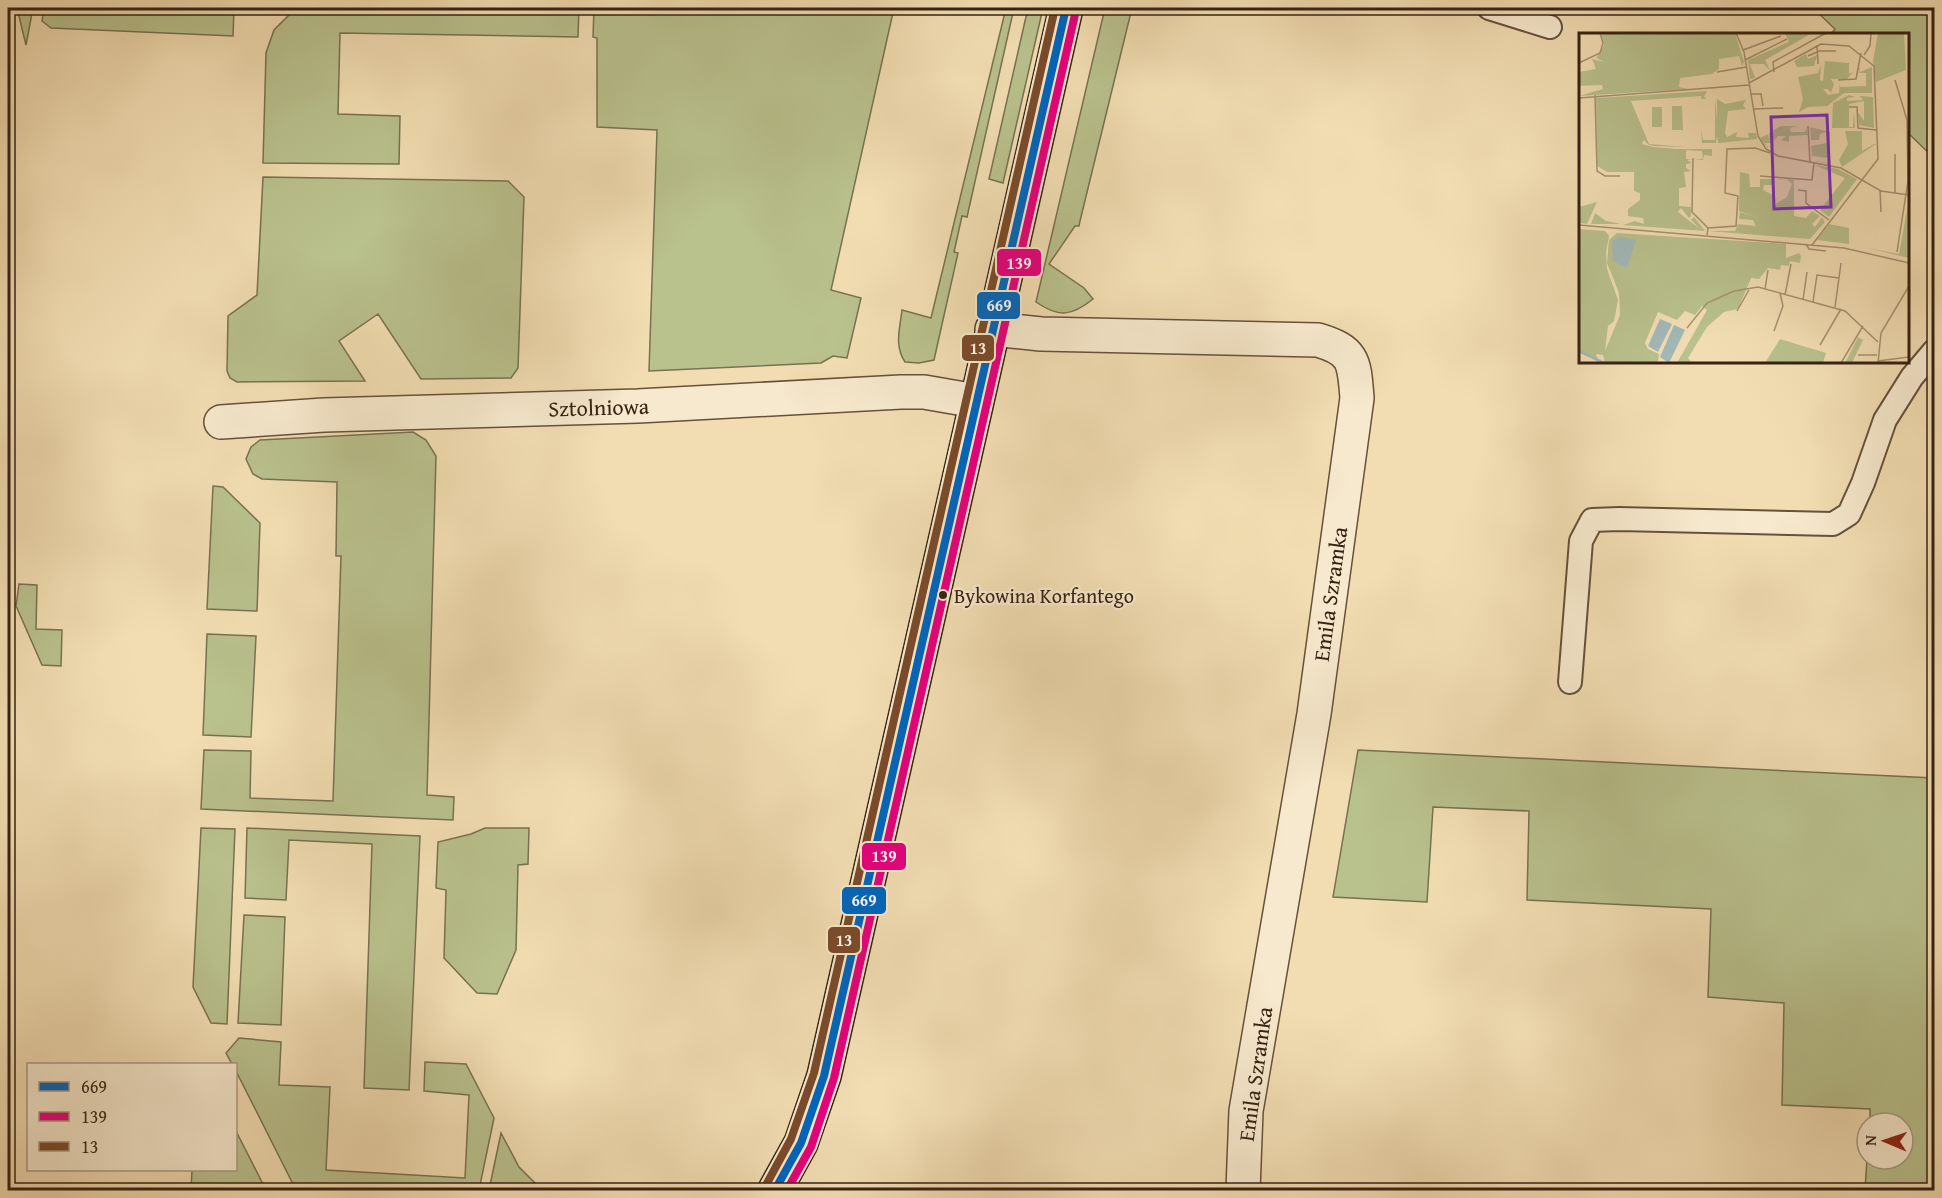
<svg xmlns="http://www.w3.org/2000/svg" width="1942" height="1198" viewBox="0 0 1942 1198" font-family="'Gentium Book Plus',serif">
  <style>
    .green { fill: #b9c18d; stroke: #787250; stroke-width: 1.5 }
    .lines { fill: none; stroke-linecap: round; stroke-linejoin: round }
    .lane-casing { stroke: #66513b; stroke-width: 26 }
    .street-casing { stroke: #66513b; stroke-width: 36 }
    .secondary-casing { stroke: #372213; stroke-width: 36 }
    .lane { stroke: #f7e9cd; stroke-width: 22 }
    .street { stroke: #f7e9cd; stroke-width: 33 }
    .secondary { stroke: #f7e9cd; stroke-width: 33 }
    .bus-1-casing { stroke: #f7e9cd; stroke-width: 12 }
    .bus-2-casing { stroke: #f7e9cd; stroke-width: 12 }
    .bus-3-casing { stroke: #f7e9cd; stroke-width: 12 }
    .bus-1 { stroke: #0065bd; stroke-width: 8 }
    .bus-2 { stroke: #e5007d; stroke-width: 8 }
    .bus-3 { stroke: #7a4b2a; stroke-width: 8 }
    .bus-dot { fill: #372213; stroke: #f7e9cd; stroke-width: 2 }
    .labels { text-anchor: middle; dominant-baseline: central; stroke-width: 4.5; stroke-linejoin: round; paint-order: stroke }
    .bus-label { font-size: 20px; fill: #372213; stroke: #f7e9cd; text-anchor: start }
    .street-label { font-size: 22px; fill: #372213; stroke: #f7e9cd }
    .inset-river { fill: none; stroke: #a2b8b9; stroke-width: 3 }
    .inset-road { fill: none; stroke: #a79272; stroke-width: 1.5 }
    .view { fill: #7b2cbf; fill-opacity: 0.15; stroke: #7b2cbf; stroke-width: 3 }
    .inset-edge { fill: none; stroke: #372213; stroke-width: 3 }
    .line-badge { stroke: #f7e9cd; stroke-width: 2 }
    .badge-label { font-size: 16px; text-anchor: middle; font-weight: bold; fill: #fff }
  </style>
  <rect width="100%" height="100%" fill="#f2ddb2"/>
  <filter id="stains"><feTurbulence type="fractalNoise" baseFrequency=".00333" numOctaves="4"/><feColorMatrix values="0 0 0 0 .2 0 0 0 0 .09 0 0 0 0 .02 0 0 0 .5 -.17"/></filter>
  <radialGradient id="worn" r=".72"><stop offset=".6" stop-color="#630" stop-opacity="0"/><stop offset="1" stop-color="#630" stop-opacity=".3"/></radialGradient>
  <path class="green" d="M17 8H33L26 45Z
    M44 8H234L233 36 51 28 42 21Z
    M296 8H579L578 37 340 33 338 114 400 116 399 164 263 163 266 53 274 30Z
    M594 8H894L831 290 861 298 847 358 833 356 821 363 649 371 657 130 597 127V38L593 37Z
    M1006 8H1014L967 217 962 216 954 252 958 253 934 360 919 363 905 362C894 346 900 328 902 310L931 318Z
    M1028 8H1043L1003 183 989 179Z
    M1105 8H1132L1080 221 1079 226H1075L1049 264 1084 288 1093 299C1072 316 1059 318 1036 302Z
    M1813 8H1934V158L1908 133V34H1831L1835 29Z
    M8 22 13 49 12 116H8Z
    M263 177 508 181 524 197 518 368 511 378 421 379 378 314 339 341 365 381 237 382 230 378 227 371 228 316 257 295Z
    M413 432 426 440 436 456 427 795 454 797 453 820 201 809 204 750 251 751 250 798 333 801 341 556H336L337 482 262 479 253 474 246 459 251 447 260 440Z
    M213 486 223 487 260 523 257 611 207 609Z
    M19 584 37 585 36 629 62 630 61 666 42 665 16 606Z
    M207 634 256 636 251 737 203 735Z
    M1358 750 1934 778V1190H1865L1867 1159H1903V1123H1870V1109L1782 1105 1784 1003 1708 997 1711 909 1527 900 1529 811 1433 807 1427 902 1333 897Z
    M201 828 235 829 227 1024 211 1023 193 987Z
    M247 828 420 836 409 1090 364 1088 372 844 289 840 286 900 245 898Z
    M485 828H529L528 864 518 865 516 950 497 994 477 993 444 958 446 890 436 888 438 842 471 834Z
    M244 915 285 917 281 1025 238 1023Z
    M239 1038 281 1042 279 1085 330 1087 326 1170 465 1178 469 1095 424 1091 425 1062 466 1064 494 1118 479 1190H296L236 1071V1064H232L226 1053Z
    M236 1131 266 1190H191L192 1170H236Z
    M501 1133 519 1167 542 1190H489Z"/>
  <g class="lines">
    <g class="lane-casing">
      <path id="lane" d="M1489 8 1550 27
        M1570 682 1581 541 1592 520 1619 519 1833 524 1849 514 1863 483 1885 420 1912 377 1934 351"/>
    </g>
    <g class="street-casing">
      <g id="street">
        <path d="M992 329 1041 334 1318 340C1355 351 1354 362 1357 398L1314 714 1246 1111 1243 1190"/>
        <path id="s1" d="M221 422 324 415 638 406 901 392H924L976 401"/>
      </g>
    </g>
    <g class="secondary-casing">
      <path id="secondary" d="M775 1190 801 1143 824 1076 1066 8"/>
    </g>
    <use href="#lane" class="lane"/>
    <use href="#street" class="street"/>
    <use href="#secondary" class="secondary"/>
    <g class="bus-1-casing">
      <path id="bus-1" d="M775 1190 801 1143 824 1076 1066 8"/>
    </g>
    <g class="bus-2-casing">
      <path id="bus-2" d="M787 1190 811 1147 834 1078 1076 10"/>
    </g>
    <g class="bus-3-casing">
      <path id="bus-3" d="M766 1185 791 1139 814 1073 1055 8"/>
    </g>
    <use href="#bus-1" class="bus-1"/>
    <use href="#bus-2" class="bus-2"/>
    <use href="#bus-3" class="bus-3"/>
  </g>
  <circle class="bus-dot" cx="943" cy="595" r="5"/>
  <g class="labels">
    <g class="bus-label">
      <text x="954" y="595">Bykowina Korfantego</text>
    </g>
    <g class="street-label">
      <text stroke="none"><textPath href="#s1" startOffset="378">Sztolniowa</textPath></text>
      <text transform="translate(1330 594) rotate(-82)">Emila Szramka</text>
      <text transform="translate(1255 1074) rotate(-82)">Emila Szramka</text>
    </g>
  </g>
  <g transform="translate(1579 33)">
    <rect width="330" height="330" fill="#f2ddb2"/>
    <path d="M22 0H156L165 29 163 33 160 23 140 26V36L133 41 101 45 100 54 109 56 0 63 24 56 23 52 0 53V39L17 36 13 26 26 29 17 25 25 12ZM206 0H233L186 27 192 39 185 31H171L176 45 171 46 169 27 210 9ZM299 0H325L327 37 297 49 294 28ZM236 15 227 21 229 26 238 22 235 33 218 34 215 28ZM246 28 270 30V41L275 38 268 46H252L255 51 252 60 249 56H244L249 62 260 60 261 48V54L287 53V40H280L281 32V39L293 34V60H265L248 73 229 74 220 79 224 66 219 44 239 40 242 32 241 47 244 48ZM128 58 125 64 128 66H123L122 63 52 68 70 111 108 114 75 113 70 112 65 107 63 111 74 114 98 116H133V123L125 122 124 127H115L124 126 123 118 107 117V126H113L108 127 113 130 107 131V135L112 138 105 139 107 154 100 155V173L112 174V183L110 185 102 175 99 179 122 197 112 187 115 184 126 198 44 192 56 188 65 191 64 185 49 183V176L61 167V160L55 158V139H28L18 133 17 65ZM270 62 276 64 268 65V68L284 67 281 63 294 64 295 95 280 92 279 79 285 88V68L270 71V94H274L275 78 276 95H253L254 70ZM136 66 138 87V66L146 71 167 67 164 72 167 76 149 78 146 100 148 104 158 99 157 104 170 105 169 100H177L178 106 139 110 138 102 137 110H123L122 95 124 107H136ZM93 73H103L104 97H93ZM73 74H83V94H73ZM202 93H219L211 95 212 99H226L227 95 229 102 210 103V109L202 107 207 103H199L193 110H186L190 117 181 105 189 101 190 107V100ZM231 94 251 99 250 131 233 127 249 130 250 125 233 123 232 113 248 110 247 99 241 101 240 107H232ZM266 98H283V118L295 111H297L263 134 260 127 269 111ZM236 132 259 136 278 146 250 184 241 177 266 145ZM161 139 170 141 171 154H181V146H194V152H185L184 157 194 162 195 172 208 164 213 151 208 146 215 147V183L227 185 233 178 241 183 233 191 236 194 243 184 246 189 231 206 129 198H156L159 191 177 193 174 187 160 186 161 179 180 185 160 178ZM330 166V225L288 215 320 221ZM18 169 8 191 0 190V174ZM16 180 27 188 42 191H12ZM250 191 270 195V211L238 207ZM0 196 26 198 30 203 27 219 28 236 39 267 35 288 29 293 26 318 41 282 40 260 28 230 30 207 38 200 207 211V225L220 220 222 223 221 230 211 228 210 233 202 232 201 237 189 235 180 246 172 245 159 276 145 279 128 294 109 325 113 330H98L128 277 123 273 116 282 106 278 98 287 79 279 66 310 69 316 80 321 79 330H26L24 322 17 321 19 326 0 317ZM279 304 284 307 273 330H266ZM201 306 247 320 244 330H186Z" fill="#b9c18d"/>
    <path d="M41 204 57 207 48 235 34 228 33 208ZM81 286 93 291 79 319 69 313ZM95 292 106 297 90 330 81 324Z" fill="#a2b8b9"/>
    <path class="inset-river" d="M0 318 25 330"/>
    <path class="inset-road" d="M157 0 165 19 179 103 187 116 199 123 262 135 302 158 330 162M238 12 239 31M164 17 202 3M285 22 291 13 292 0M229 23 240 18H257M166 27 208 6M0 30 21 20 24 10 21 0M138 39 167 34M195 39 194 29 247 0M259 47 277 46 282 20M316 47 328 87 329 148 318 219M170 50 242 11 270 13 295 33 299 126 233 212M172 61H182L184 73M16 62 18 138 26 143H41M0 65 170 52M270 74H278L279 95 297 97M175 76 204 75M229 93 231 129M316 121V160M114 125 113 179 129 195 128 202M181 143 233 147 235 130M219 157 227 158V170L250 187M301 157 302 179M0 192 265 215 330 230M129 195 157 193 159 163 146 160 148 116 176 115 191 120M227 211 230 216 247 218M186 256 189 237M206 262 212 231M224 267 228 239M234 269 238 242 260 245M256 274 262 230M158 278 171 255M108 295 128 270 155 258 179 254 266 278 299 309M195 298 204 273 201 260M241 312 262 276M279 322H298M299 328 330 324M262 330 284 293M299 330 302 300 330 253"/>
    <path class="view" d="M248 82 252 174 195 176 192 84Z"/>
    <rect width="330" height="330" class="inset-edge"/>
  </g>
  <g class="line-badge">
    <rect x="996" y="248" width="46" height="29" rx="6" fill="#e5007d"/>
    <rect x="976" y="291" width="45" height="29" rx="6" fill="#0065bd"/>
    <rect x="961" y="334" width="34" height="28" rx="6" fill="#7a4b2a"/>
    <rect x="861" y="842" width="46" height="29" rx="6" fill="#e5007d"/>
    <rect x="841" y="886" width="46" height="29" rx="6" fill="#0065bd"/>
    <rect x="827" y="926" width="34" height="28" rx="6" fill="#7a4b2a"/>
  </g>
  <g class="badge-label">
    <text x="1019" y="269">139</text>
    <text x="999" y="311">669</text>
    <text x="978" y="354">13</text>
    <text x="884" y="862">139</text>
    <text x="864" y="906">669</text>
    <text x="844" y="946">13</text>
  </g>
  <rect width="1942" height="1198" fill="none" stroke="#f2ddb2" stroke-width="30"/>
  <rect x="9" y="9" width="1924" height="1180" fill="none" stroke="#372213" stroke-width="3"/>
  <rect x="15" y="15" width="1912" height="1168" fill="none" stroke="#372213" stroke-width="1.5"/>
  <rect x="27" y="1063" width="210" height="108" fill="#f7e9cd" stroke="#aa9983" stroke-width="1.5"/>
  <rect x="39" y="1082" width="30" height="9" fill="#0065bd" stroke="#aa9983" stroke-width="1.5"/>
  <text x="81" y="1093" font-size="18" fill="#372213">669</text>
  <rect x="39" y="1112" width="30" height="9" fill="#e5007d" stroke="#aa9983" stroke-width="1.5"/>
  <text x="81" y="1123" font-size="18" fill="#372213">139</text>
  <rect x="39" y="1142" width="30" height="9" fill="#7a4b2a" stroke="#aa9983" stroke-width="1.5"/>
  <text x="81" y="1153" font-size="18" fill="#372213">13</text>
  <g transform="translate(1885 1141) rotate(272)"><circle r="28" fill="#f7e9cd" stroke="#aa9983" stroke-width="1.5"/>
  <path d="M0-4.5L10 22L0 15L-10 22Z" fill="#8f2418"/>
  <text y="-9" font-size="16" font-weight="bold" text-anchor="middle" fill="#372213">N</text>
  </g>
  <rect width="100%" height="100%" filter="url(#stains)"/>
  <rect width="100%" height="100%" fill="url(#worn)"/>
</svg>
